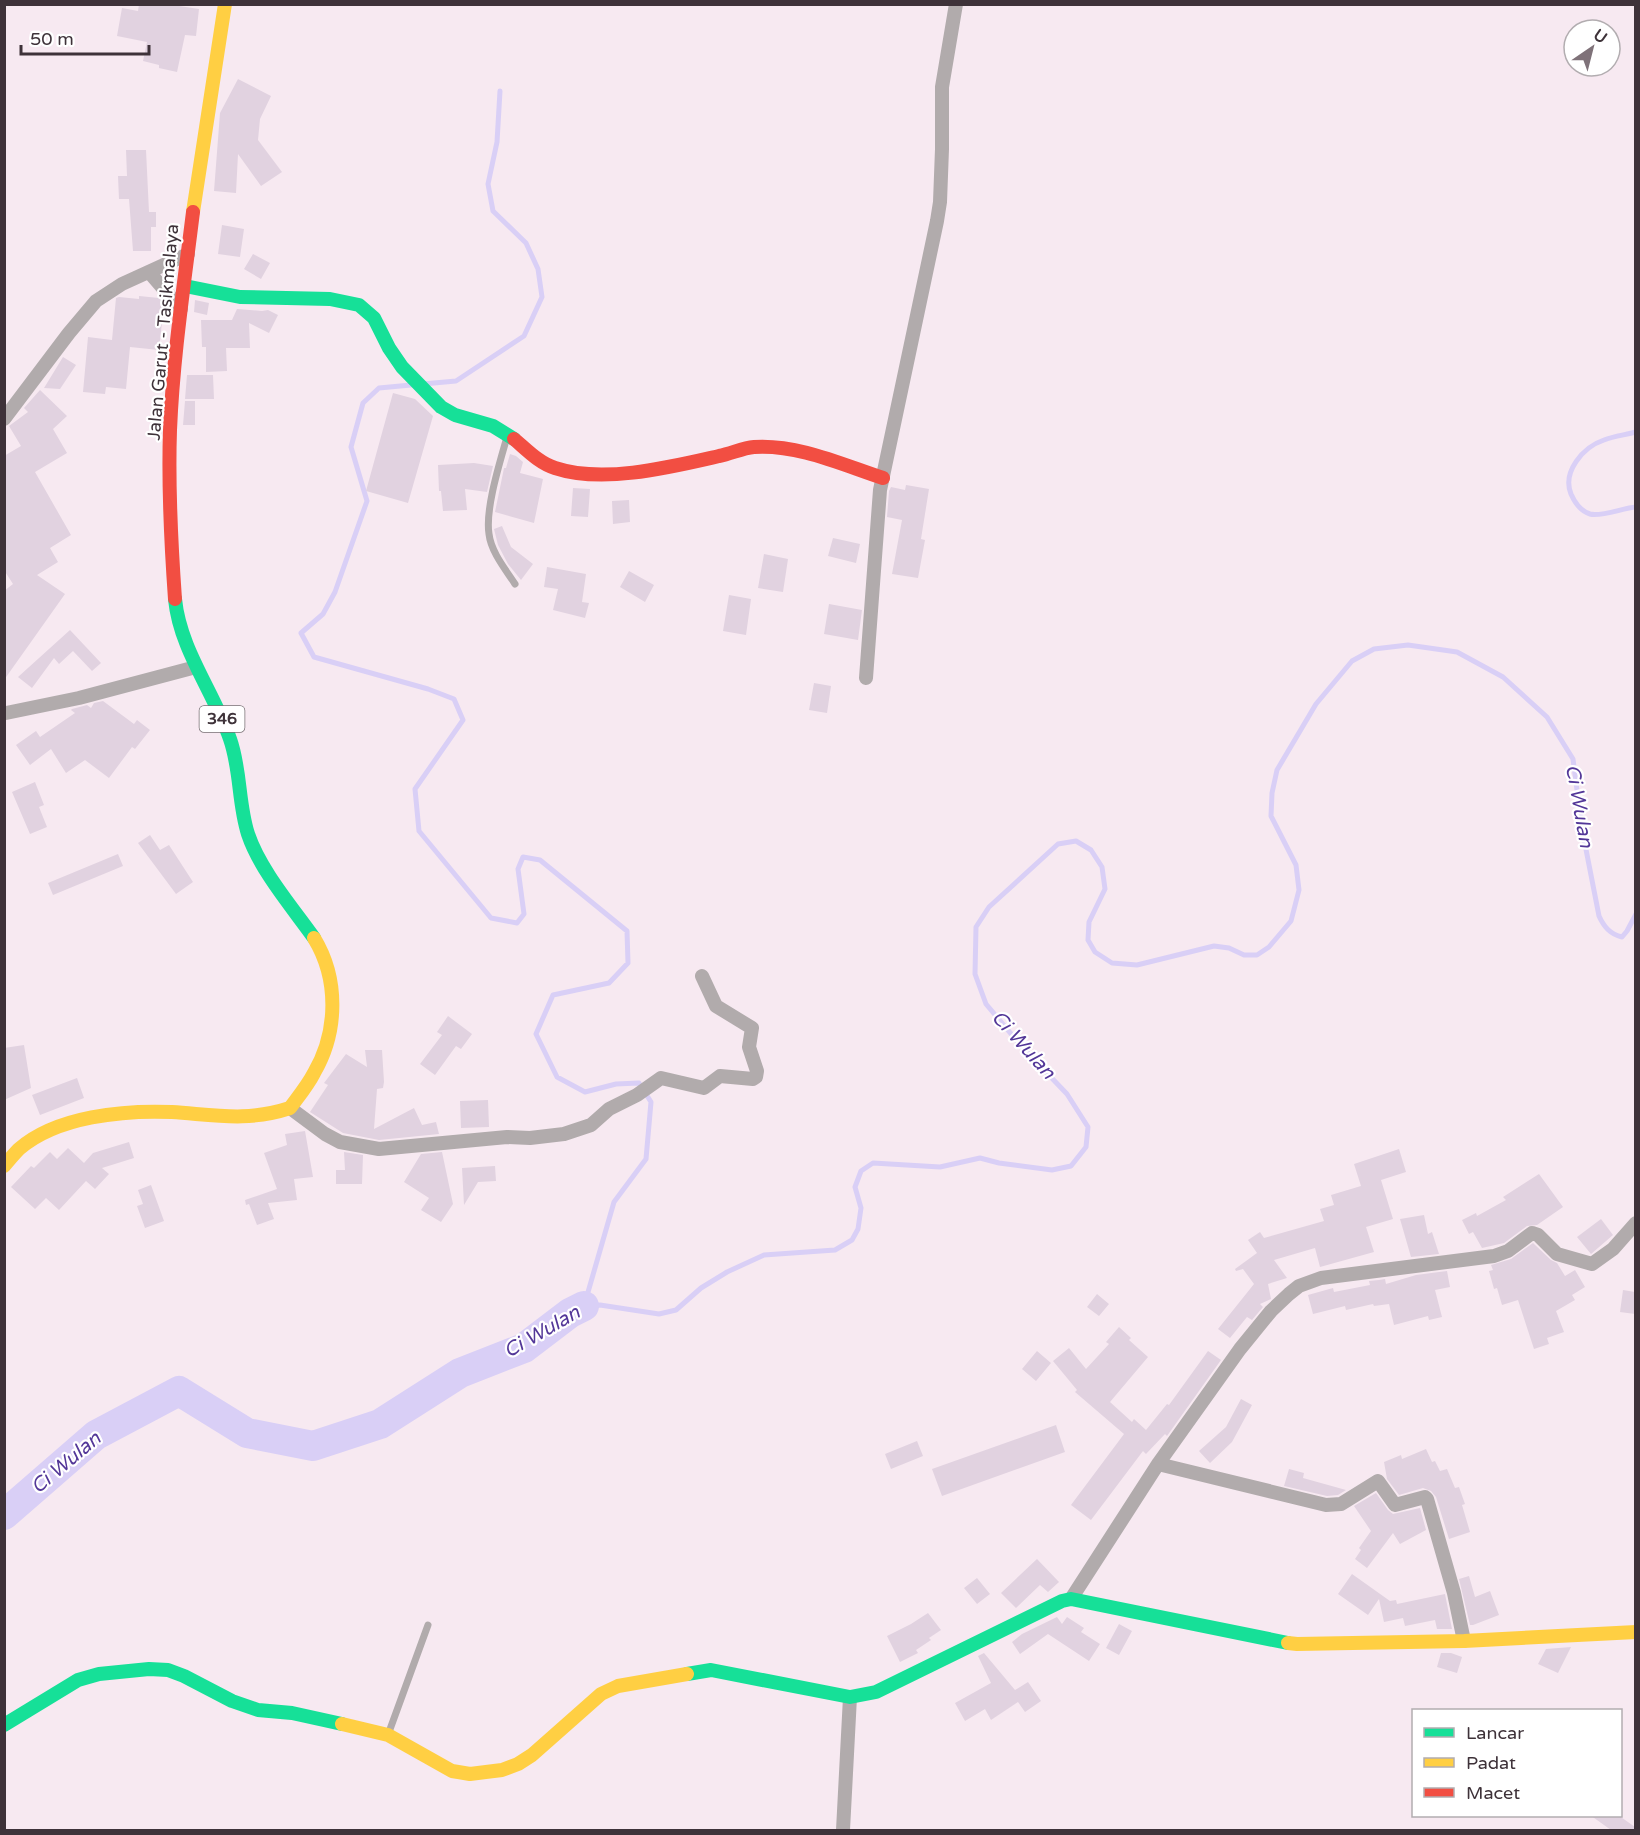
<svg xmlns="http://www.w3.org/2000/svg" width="1640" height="1835" viewBox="0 0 1640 1835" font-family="'Varela Round',sans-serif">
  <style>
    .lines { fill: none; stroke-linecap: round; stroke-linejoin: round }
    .stream { stroke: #d9cff6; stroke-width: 5 }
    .river { stroke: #d9cff6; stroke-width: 30 }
    .building { fill: #e1d2e0 }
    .lane { stroke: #b1abac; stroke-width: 7 }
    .street { stroke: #b1abac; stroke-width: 14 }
    .fast { stroke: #16e098; stroke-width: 14 }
    .slow { stroke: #ffcf43; stroke-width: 14 }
    .jam { stroke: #f24e42; stroke-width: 14 }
    .labels { text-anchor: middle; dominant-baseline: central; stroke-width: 4.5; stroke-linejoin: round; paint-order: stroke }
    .shield { fill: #fff; stroke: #787074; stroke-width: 1.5 }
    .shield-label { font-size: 16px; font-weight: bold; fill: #3e3239 }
    .street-label { font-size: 18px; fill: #3e3239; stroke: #fff }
    .water-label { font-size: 20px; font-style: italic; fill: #533798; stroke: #fff }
  </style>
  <rect width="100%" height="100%" fill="#f7e9f1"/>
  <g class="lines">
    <path class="stream" d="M423 384 456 381 524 336 542 297 538 269 526 243 493 211 488 184 497 142 500 91
      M411 385 379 388 363 403 351 447 367 501 335 592 323 614 301 633 314 657 428 689 454 699 463 720 415 789 419 831 491 918 517 923 524 914 518 869 523 857 540 860 627 931 628 963 609 983 553 995 536 1034 557 1077 585 1092 616 1084 639 1083 651 1102 646 1159 614 1202 584 1306 600 1305 659 1314 676 1310 701 1288 727 1272 764 1255 835 1250 852 1240 858 1229 861 1208 855 1187 861 1171 873 1163 940 1167 980 1158 999 1163 1052 1170 1071 1166 1086 1147 1088 1127 1067 1094 1023 1048 986 1004 975 974 976 927 989 907 1058 844 1076 841 1091 850 1102 867 1105 889 1089 922 1088 940 1095 952 1112 963 1137 965 1214 946 1229 948 1244 955H1257L1269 947 1291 921 1299 890 1296 865 1271 816 1272 793 1277 770 1316 704 1352 661 1374 649 1408 645 1457 652 1503 677 1547 717 1573 759 1582 829 1599 916C1604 927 1610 934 1622 937L1627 931 1636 914
      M1636 432C1625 435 1614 436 1604 440 1583 447 1562 472 1571 494 1575 503 1580 511 1590 514 1601 517 1623 508 1636 507"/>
    <path class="river" d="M4 1515 96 1435 179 1391 247 1433 313 1446 380 1424 460 1373 524 1348 570 1313 584 1306"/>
  </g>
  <path class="building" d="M139 4H166L199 9 196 36 185 35 177 72 159 68V65L143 61 147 42 117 36 122 8 138 11Z
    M238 79 271 96 260 119 258 140 282 172 261 186 238 154 236 193 214 191 220 113Z
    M126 150H146L149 212H156V227H151V251H133L129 199H119L118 176H127Z
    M222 225 244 229 240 257 218 254Z
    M253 254 270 263 261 279 244 269Z
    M139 296 159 298 164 303 159 350 130 347 126 389 106 387 105 394 83 392 88 337 112 340 116 298 119 297 139 299Z
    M195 300 209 303 207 315 194 312Z
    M237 309 262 311 268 310 278 315 269 333 249 323 250 348H226L227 371 206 372V347H202L201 320H232Z
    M63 357 76 365 60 389 44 388Z
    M187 375H213L214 399H185Z
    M40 390 67 416 53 429 67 453 35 472 71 535 50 548 58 562 37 575 65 594 4 680V591L13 584 4 570V456L21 446 9 426 28 412 24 408Z
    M393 393 415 399 433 416 408 503 366 491Z
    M185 401H195V425H183Z
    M510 454 516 456 523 462 520 473 543 479 534 523 495 512 503 473 504 468H506Z
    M474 463 493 466 487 492 465 489 467 510 443 511 441 491H439L438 465Z
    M906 485 929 489 921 539 925 540 918 578 892 574 902 520 887 517 889 491 891 487 905 490Z
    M573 488 590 489 588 517 571 516Z
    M629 500 630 522 613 524 612 501Z
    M502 526 511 547 533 564 521 580 508 564 498 545 494 529Z
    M833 538 860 544 856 563 828 556Z
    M764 554 788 559 783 592 758 588Z
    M547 567 586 574 582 602 589 603 585 618 553 610 558 589 544 587Z
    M629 571 654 585 645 602 620 587Z
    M729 595 751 599 746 635 723 631Z
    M829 604 862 610 858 640 824 634Z
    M70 630 101 663 92 671 73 651 59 664 54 658 32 688 18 677Z
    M814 683 831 686 827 713 809 710Z
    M103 701 134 724 137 720 150 730 135 749 132 747 109 778 85 760 66 773 51 749 30 765 16 745 36 731 40 737 75 713 71 710 72 709 87 705 91 708 94 703Z
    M35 782 44 805 39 807 47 827 30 834 12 792Z
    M150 835 160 850 169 845 193 882 176 894 138 843Z
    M118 854 123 866 53 895 48 883Z
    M448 1016 472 1034 461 1049 456 1046 435 1075 420 1064 442 1035 437 1032Z
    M24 1045 31 1088 4 1100V1048Z
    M365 1050H382L384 1082 383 1088 377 1089 374 1129 414 1108 422 1125 436 1122 439 1134 379 1140 343 1133 310 1112 328 1085 324 1083 346 1054 367 1067Z
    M77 1078 84 1098 40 1115 32 1095Z
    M488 1100 489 1127 461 1128 460 1101Z
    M305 1131 313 1177 294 1179 297 1200 268 1203 274 1219 257 1225 249 1204 246 1205 245 1200 277 1189 264 1153 287 1145 285 1134Z
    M129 1142 134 1158 102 1168 109 1174 95 1189 86 1181 59 1210 46 1198 35 1209 11 1187 31 1166 34 1168 50 1152 57 1159 68 1148 84 1163 93 1153Z
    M1399 1149 1406 1172 1381 1180 1393 1219 1366 1227 1374 1252 1320 1267 1315 1248 1274 1260 1287 1278 1268 1284 1271 1299 1260 1304 1263 1307 1252 1320 1247 1317 1230 1338 1218 1329 1254 1284 1243 1269 1236 1271 1235 1269 1257 1253 1248 1240 1260 1232 1264 1238 1324 1221 1320 1209 1334 1205 1331 1195 1361 1186 1354 1164Z
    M344 1152 363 1155 362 1184H336V1170H345Z
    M442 1152 453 1204 441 1222 421 1210 429 1198 404 1182 421 1154Z
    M495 1166 496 1181 478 1182 464 1205 462 1168Z
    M1539 1174 1563 1207 1537 1225 1527 1226 1504 1243 1482 1248 1473 1232 1469 1234 1462 1220 1476 1213 1477 1216 1506 1200 1503 1197Z
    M151 1185 164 1221 145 1228 137 1206 143 1204 138 1190Z
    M1424 1215 1428 1234 1432 1232 1439 1254 1411 1257 1400 1219Z
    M1601 1219 1613 1235 1591 1254 1577 1237Z
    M1533 1243 1551 1260 1557 1263 1565 1276 1575 1270 1585 1287 1572 1295 1575 1300 1556 1311 1564 1332 1547 1338 1549 1344 1534 1349 1518 1300 1502 1305 1497 1288 1494 1289 1489 1271 1493 1270 1491 1265 1511 1259Z
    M1447 1271 1450 1287 1435 1290 1442 1317 1429 1320 1428 1316 1394 1325 1389 1304 1374 1306 1373 1304 1346 1310 1345 1306 1313 1314 1308 1295 1333 1288 1334 1292 1370 1285 1369 1281 1379 1280 1385 1279 1386 1284 1416 1275Z
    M1623 1290 1635 1292V1314L1620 1312Z
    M1097 1294 1109 1304 1099 1316 1087 1307Z
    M1119 1327 1131 1338 1129 1340 1148 1357 1110 1402 1132 1422 1134 1419 1146 1430 1167 1404 1169 1405 1208 1351 1221 1360 1167 1436 1165 1434 1146 1454 1143 1451 1091 1520 1071 1505 1124 1434 1075 1392 1077 1390 1053 1361 1069 1348 1086 1369 1109 1344 1106 1342Z
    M1037 1351 1051 1363 1036 1381 1022 1369Z
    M1241 1399 1252 1405 1232 1442 1210 1463 1199 1451 1226 1427Z
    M1056 1425 1065 1452 942 1496 932 1469Z
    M917 1441 923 1456 891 1469 885 1454Z
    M1426 1449 1432 1462 1435 1461 1440 1471 1447 1469 1455 1488 1459 1487 1465 1504 1462 1505 1470 1532 1449 1539 1436 1497 1431 1491 1423 1488 1399 1495 1387 1479 1384 1462 1401 1455 1402 1459Z
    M1289 1469 1304 1473 1303 1478 1346 1490 1338 1495 1327 1496 1284 1486Z
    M1376 1493 1388 1510 1393 1514 1420 1508 1426 1530 1400 1544 1393 1533 1367 1568 1355 1559 1361 1550 1359 1548 1371 1531 1354 1506Z
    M1037 1559 1059 1582 1048 1592 1040 1585 1016 1608 1001 1593Z
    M1352 1574 1390 1601 1396 1600 1397 1604 1445 1594 1452 1629H1437L1435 1620 1405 1626 1403 1618 1384 1622 1379 1599 1368 1615 1338 1594Z
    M1469 1576 1475 1597 1490 1591 1499 1615 1473 1625H1470L1459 1579Z
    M977 1578 990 1594 977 1604 964 1588Z
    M928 1613 941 1630 929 1638 931 1640 916 1650 918 1653 900 1662 887 1636 911 1624Z
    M1057 1617 1062 1624 1067 1617 1084 1628 1081 1632 1100 1644 1089 1661 1048 1634 1020 1654 1012 1642 1022 1634Z
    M1119 1624 1132 1631 1119 1655 1106 1648Z
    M1571 1647 1558 1673 1538 1664 1546 1649Z
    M984 1653 1015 1690 1028 1682 1041 1701 1025 1712 1018 1702 991 1720 985 1709 965 1721 955 1703 991 1683 978 1656Z
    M1441 1653H1451L1462 1657 1457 1673 1437 1667Z
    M1590 1815H1618L1635 1827V1830H1611Z"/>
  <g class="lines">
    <path class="lane" d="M507 437C500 462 485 509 489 534 491 552 506 570 515 584
      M389 1732 428 1625"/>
    <path class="street" d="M149 272 181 309
      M4 419 69 333 96 301 122 284 188 254
      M866 678 880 490 937 221 940 202 942 149V87L956 4
      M6 713 79 698 196 667
      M290 1108 325 1134 340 1142 379 1149 507 1137 530 1138 564 1134 591 1125 609 1109 637 1095 661 1078 704 1088 720 1076 753 1079 756 1077 757 1071 749 1047 752 1028 716 1006 702 976
      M1158 1464 1326 1505 1341 1504 1378 1481 1395 1505 1425 1497 1427 1499 1454 1593 1464 1641
      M1071 1599 1158 1464 1240 1349 1271 1311 1289 1294 1299 1286 1321 1278 1494 1256 1508 1251 1532 1233 1538 1235 1557 1254 1592 1264 1613 1249 1636 1223
      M843 1830 850 1697"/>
    <path class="fast" d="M185 286 240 297 330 299 359 305 374 318 389 348 402 367 441 407 455 415 493 426 514 439
      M175 599C180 650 214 692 230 739 241 770 238 803 248 834 260 870 292 907 314 938
      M687 1674 711 1670 850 1697 876 1692 1062 1601 1071 1599 1288 1643
      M4 1725 78 1680 99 1674 149 1669 168 1670 184 1676 232 1701 258 1710 292 1713 342 1724"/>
    <path class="slow" d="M193 212 225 4
      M4 1166C9 1160 14 1154 19 1149 57 1116 124 1110 172 1112 216 1115 247 1122 290 1108 298 1097 308 1085 314 1073 338 1032 339 979 314 938
      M1288 1643 1297 1644 1464 1641 1636 1632
      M342 1724 388 1735 452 1771 470 1774 502 1770 518 1764 532 1755 601 1694 618 1686 687 1674"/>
    <path class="jam" d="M514 439C527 450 539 463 555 468 603 484 671 467 719 456 731 454 742 448 754 447 798 444 843 465 883 478
      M175 599C171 543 168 487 170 430 173 357 184 285 193 212"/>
  </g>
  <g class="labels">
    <rect class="shield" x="199.5" y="706" width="45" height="26" rx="4.5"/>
    <g class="shield-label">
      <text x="222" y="719">346</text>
    </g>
    <g class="street-label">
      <text transform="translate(163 332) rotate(-85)">Jalan Garut - Tasikmalaya</text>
    </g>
    <g class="water-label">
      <text transform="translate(1579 806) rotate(80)">Ci Wulan</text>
      <text transform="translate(1023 1045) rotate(48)">Ci Wulan</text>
      <text transform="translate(542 1332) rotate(-30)">Ci Wulan</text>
      <text transform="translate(66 1463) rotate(-40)">Ci Wulan</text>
    </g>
  </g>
  <rect width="1640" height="1835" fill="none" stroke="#3e3239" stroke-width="12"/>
  <rect x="1412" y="1709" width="210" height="108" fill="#ffffff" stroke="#b2adb0" stroke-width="1.5"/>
  <rect x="1424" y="1728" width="30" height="9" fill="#16e098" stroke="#b2adb0" stroke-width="1.5"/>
  <text x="1466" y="1739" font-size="18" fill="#3e3239">Lancar</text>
  <rect x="1424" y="1758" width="30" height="9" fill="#ffcf43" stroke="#b2adb0" stroke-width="1.5"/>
  <text x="1466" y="1769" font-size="18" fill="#3e3239">Padat</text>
  <rect x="1424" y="1788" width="30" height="9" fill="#f24e42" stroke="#b2adb0" stroke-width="1.5"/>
  <text x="1466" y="1799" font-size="18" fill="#3e3239">Macet</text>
  <g transform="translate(1592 48) rotate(35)"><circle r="28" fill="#ffffff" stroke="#b2adb0" stroke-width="1.5"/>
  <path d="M0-4.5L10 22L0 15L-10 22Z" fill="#7f7279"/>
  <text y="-9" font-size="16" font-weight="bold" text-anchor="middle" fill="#3e3239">U</text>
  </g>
  <path d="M21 45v9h128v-9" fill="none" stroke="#3e3239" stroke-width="3"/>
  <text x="30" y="45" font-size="18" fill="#3e3239" stroke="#ffffff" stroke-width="4.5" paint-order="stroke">50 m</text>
</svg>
